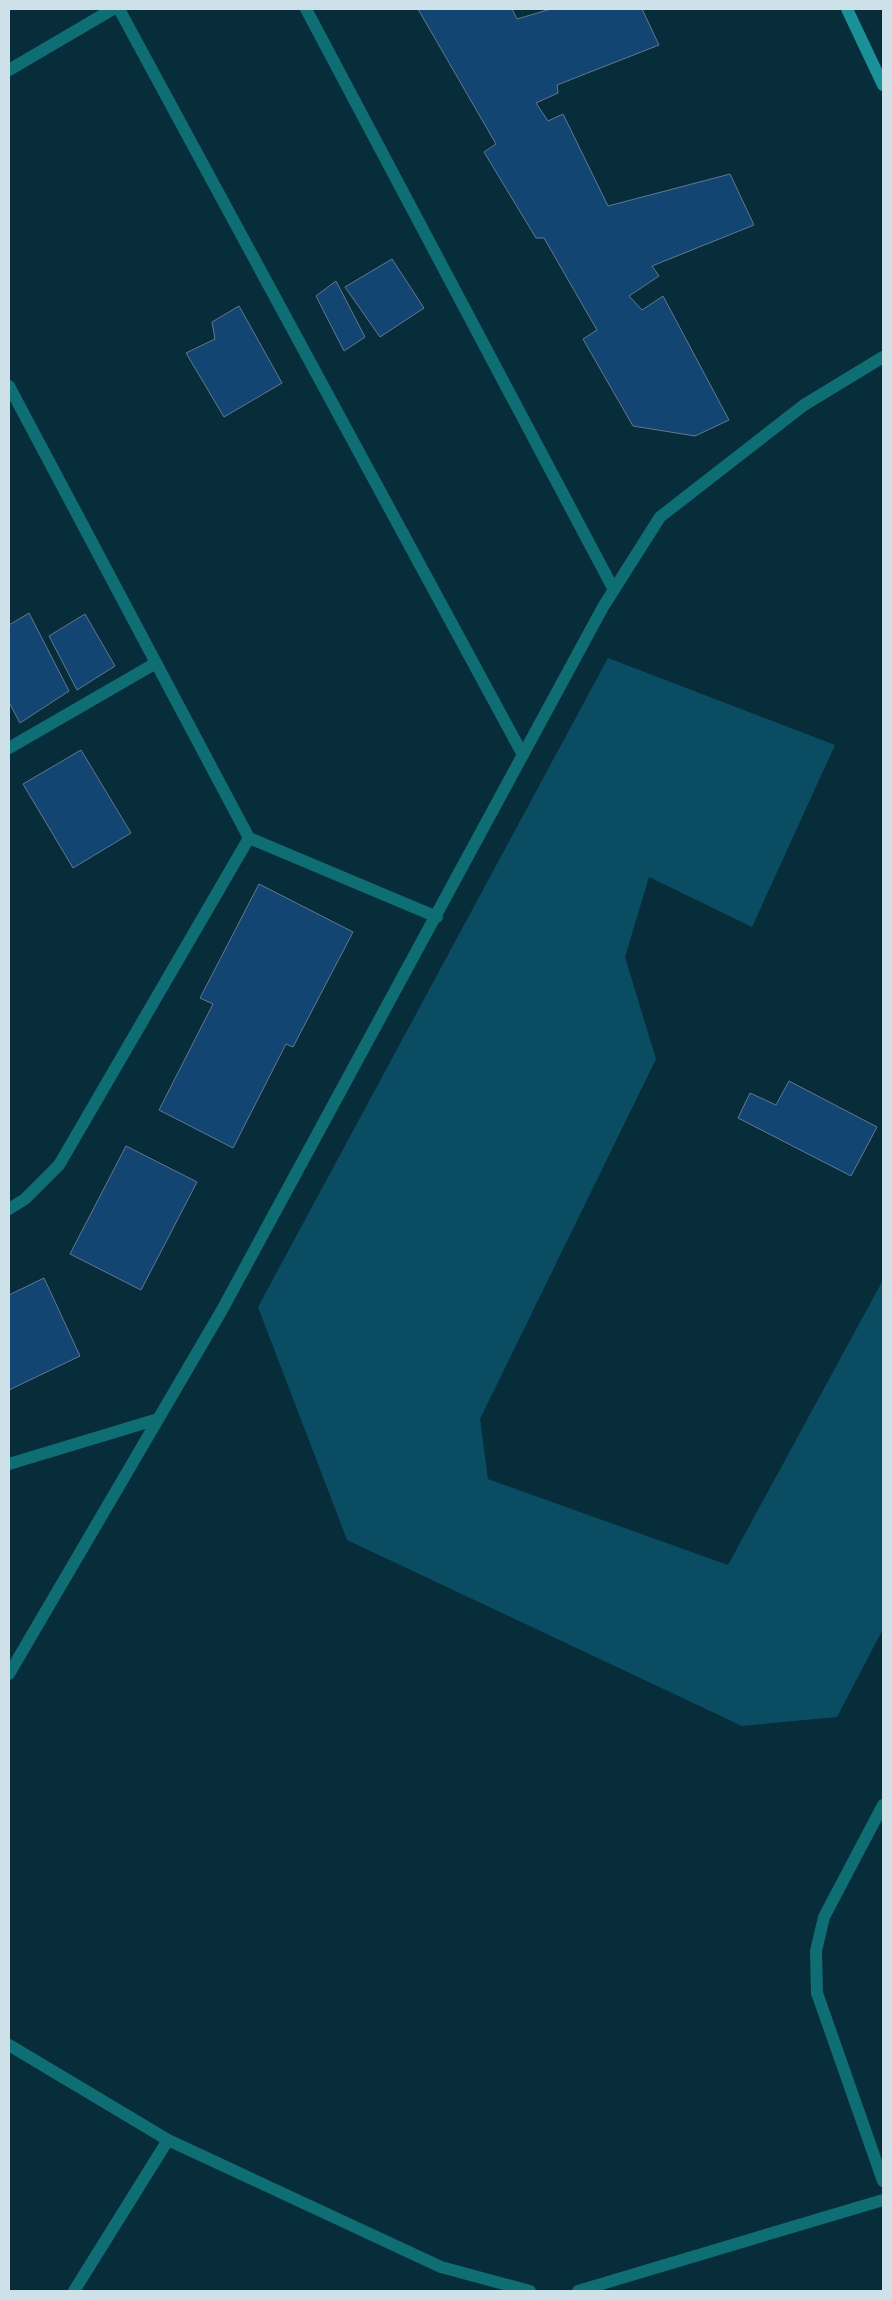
<svg xmlns="http://www.w3.org/2000/svg" width="892" height="2300" viewBox="0 0 892 2300" font-family="'Open Sans',sans-serif">
  <style>
    .green { fill: #0a4c61 }
    .building { fill: #134573; stroke: #617891 }
    .lines { fill: none; stroke-linecap: round; stroke-linejoin: round }
    .street { stroke: #0e6e73; stroke-width: 12 }
    .secondary { stroke: #199197; stroke-width: 12 }
  </style>
  <rect width="100%" height="100%" fill="#082d3a"/>
  <path class="green" d="M608 658 835 745 752 927 649 877 625 957 656 1059 480 1419 488 1479 728 1565 883 1280V1629L837 1717 742 1726 347 1540 258 1307Z"/>
  <path class="building" d="M418 9H512L517 19 551 9H642L659 45 557 85 558 93 536 103 548 121 563 114 608 206 730 174 754 225 652 266 659 276 629 296 642 310 663 296 729 420 695 436 633 426 583 339 597 330 544 238H536L484 152 496 144Z
    M392 259 424 308 380 337 345 287Z
    M336 281 365 337 344 351 316 296Z
    M239 306 282 383 224 417 186 353 215 339 212 322Z
    M29 613 69 691 20 723 9 702V625Z
    M85 614 115 666 77 690 49 636Z
    M81 750 131 833 73 868 23 784Z
    M259 884 353 932 293 1047 286 1044 233 1148 159 1110 213 1004 200 998Z
    M789 1081 877 1127 851 1176 738 1118 750 1093 776 1105Z
    M126 1146 197 1182 141 1290 70 1254Z
    M44 1278 80 1356 9 1390V1295Z"/>
  <g class="lines">
    <path class="street" d="M119 9 523 755
      M306 9 614 590
      M9 70 113 9
      M9 386 249 838 437 917
      M9 748 156 663
      M9 1209 25 1199 59 1165 249 838
      M9 1464 158 1419
      M9 1674 222 1310 603 607 660 517 804 405 883 357
      M883 1805 824 1917 816 1951 817 1993 883 2181
      M9 2045 168 2140 441 2267 530 2291
      M74 2291 168 2140
      M578 2291 883 2200"/>
    <path class="secondary" d="M847 9 883 85"/>
  </g>
  <rect width="892" height="2300" fill="none" stroke="#cee1e9" stroke-width="20"/>
</svg>
